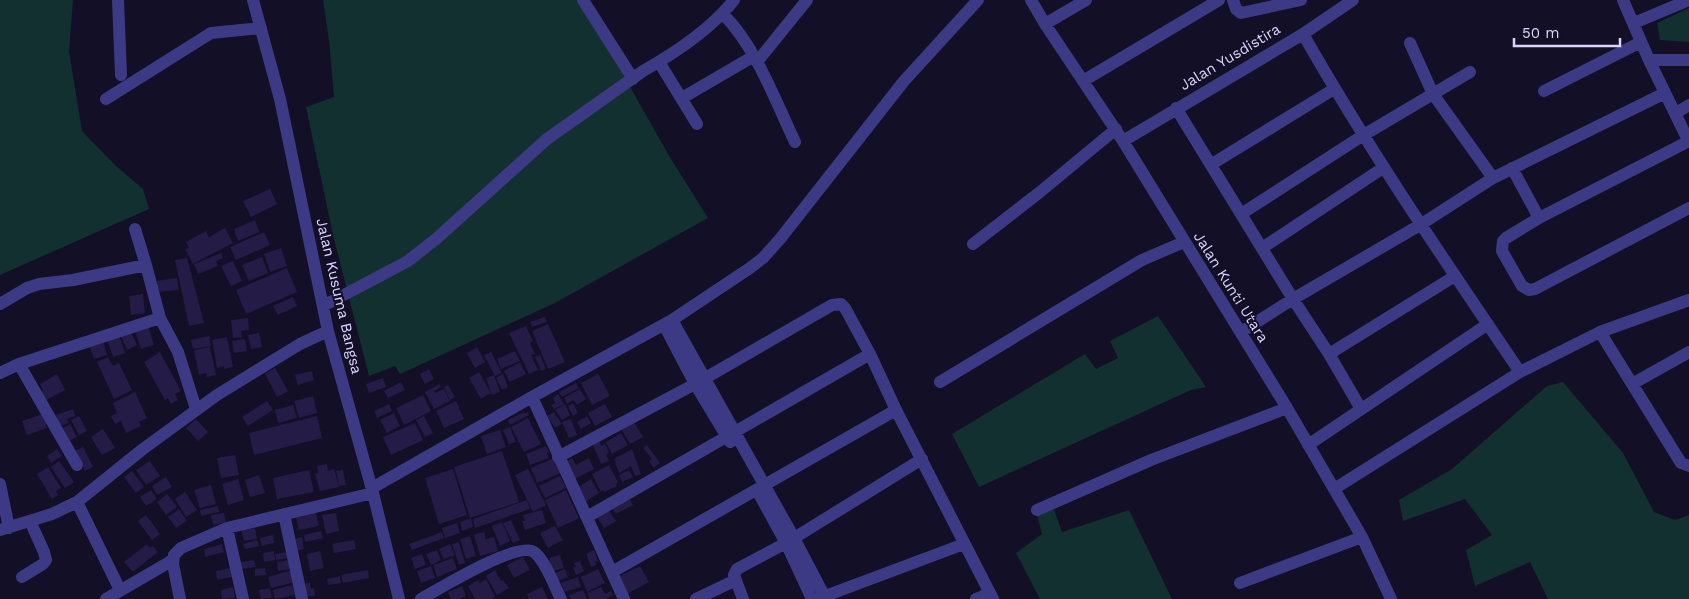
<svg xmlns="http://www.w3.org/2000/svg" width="1689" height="599" viewBox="0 0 1689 599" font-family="'Work Sans',sans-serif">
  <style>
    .green { fill: #12302f }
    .building { fill: #241b47 }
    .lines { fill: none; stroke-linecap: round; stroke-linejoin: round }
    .minor { stroke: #3d3a85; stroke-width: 12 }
    .labels { text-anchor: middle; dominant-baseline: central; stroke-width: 4; stroke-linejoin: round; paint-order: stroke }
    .street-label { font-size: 15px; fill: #d9d4ff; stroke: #130f26 }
  </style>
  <rect width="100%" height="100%" fill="#130f26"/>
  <path class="green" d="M0 0H73L69 52 82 131 115 165 143 189 149 209 0 275Z
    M323 0H581L668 154 708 218 555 303 400 374 395 366 369 376 333 235 306 107 334 97 329 40Z
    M1689 8V42L1660 40 1657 23Z
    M1158 316 1206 387 1191 390 979 487 952 434 1085 354 1096 369 1118 358 1110 341Z
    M1563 382 1623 453 1654 512 1675 520 1689 515V599H1548L1530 562 1475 586 1466 550 1492 535 1465 499 1403 521 1399 500 1452 469 1547 386Z
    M1053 507 1062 532 1129 510 1172 599H1040L1016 553 1042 534 1037 515Z"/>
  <path class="building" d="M270 189 277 204 251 217 243 201Z
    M255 220 259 232 238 241 234 229Z
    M225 228 233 243 193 264 185 249 189 248 186 242 206 231 209 237Z
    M264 232 270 245 236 260 230 247Z
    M281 248 287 266 270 272 264 254Z
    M221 253 223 258 216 261 218 266 198 274 194 264Z
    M262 257 268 273 249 281 242 265Z
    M187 258 204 323 189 326 175 260Z
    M233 261 242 281 231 286 221 266Z
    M287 268 297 292 246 314 236 290Z
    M177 278 179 290 157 292 156 281Z
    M143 294 145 313 131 315 129 296Z
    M293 297 297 306 278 315 273 306Z
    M545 317 547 322 532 327 530 322Z
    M248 318 249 330 241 331 242 337 233 338 231 320Z
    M147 323 154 345 141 349 134 328Z
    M548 324 565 362 548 369 532 331Z
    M526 326 533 341 530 343 535 354 531 355 538 370 529 374 509 333Z
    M130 330 137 345 127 350 120 334Z
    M259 333 262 347 251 349 248 335Z
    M119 335 125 353 113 357 107 339Z
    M209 336 211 346 193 349 191 340Z
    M102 337 107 355 94 359 88 341Z
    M227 337 233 367 224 369V366L217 368 212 340Z
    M245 339 247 351 234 353 232 341Z
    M210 347 216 375 207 377 206 373 199 375 194 350Z
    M477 347 485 362 475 368 467 353Z
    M515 351 520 361 501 369 497 359Z
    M160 352 181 391 175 394 178 400 171 404 168 398 165 400 144 362Z
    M491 352 502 373 495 376 484 355Z
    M540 355 546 369 541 371 535 357Z
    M108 357 113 366 119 363 132 390 114 399 97 362Z
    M520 362 526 374 510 382 504 371Z
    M275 368 288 391 277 397 265 374Z
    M429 369 434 379 425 384 420 374Z
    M312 371 314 380 298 385 295 375Z
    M479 372 491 393 481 399 469 378Z
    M57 374 65 390 43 402 39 393 43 391 40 384Z
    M503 374 508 387 502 390 496 378Z
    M598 374 610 396 592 405 581 383Z
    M494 375 500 392 492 395 486 378Z
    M383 378 386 387 369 393 366 384Z
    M401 382 405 390 388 398 384 391Z
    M576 383 579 388 562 397 559 392Z
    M439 384 441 387 434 391 435 393 444 389 450 401 434 409 425 392Z
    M448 385 455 397 450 400 444 387Z
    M580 389 586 399 577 405 574 400 567 404 564 398Z
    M135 392 147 418 139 422 141 426 126 433 121 421 115 424 111 416 117 413 113 403Z
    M558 394 564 404 554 409 551 405 555 403 553 398Z
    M423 395 431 411 404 425 396 408Z
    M313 396 317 413 299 418 294 401Z
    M267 401 273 410 248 426 242 417Z
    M456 401 464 419 444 428 436 411Z
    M573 403 578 413 573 416 568 406Z
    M389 404 392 411 377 418 374 411Z
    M565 404 570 415 562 420 555 410Z
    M605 404 612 417 595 426 588 413Z
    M293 405 297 418 278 423 275 410Z
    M73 409 75 416 67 419 69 423 60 426 56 415Z
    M524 412 525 414 528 412 529 415 510 425 508 420Z
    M554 412 562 424 555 428 547 416Z
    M394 413 400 426 387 433 380 420Z
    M43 414 47 428 27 435 22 421Z
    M79 416 87 431 79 435 71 420Z
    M317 416 322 438 254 455 249 433Z
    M424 416 433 433 425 437 416 420Z
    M587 416 591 423 581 429 577 422Z
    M528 418 541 444 524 452 511 427Z
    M196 419 208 432 198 441 186 428Z
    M571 419 577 435 569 438 562 422Z
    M634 422 643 437 630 444 622 430Z
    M415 423 423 440 391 455 383 437Z
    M70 424 77 437 69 441 63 428Z
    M510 427 516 442 509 444 503 430Z
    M103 429 115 448 102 455 91 437Z
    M500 430 506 447 487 454 481 436Z
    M621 433 628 445 612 454 606 442Z
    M599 440 601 446 605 444 609 453 606 454 609 461 601 464 592 443Z
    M647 445 660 463 654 468 649 461 652 459 643 448Z
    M546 446 549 452 547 453 549 458 530 465 526 454Z
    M83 447 93 467 85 471 74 451Z
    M57 449 62 456 51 463 47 456Z
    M632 449 641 474 635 476 631 466 619 473 614 459Z
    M502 451 519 502 470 518 454 467Z
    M235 455 239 475 221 478 217 458Z
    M554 458 561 473 537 483 531 468Z
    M572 458 576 465 589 458 594 469 573 480 564 463Z
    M59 461 74 482 65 488 51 467Z
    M150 461 160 476 146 485 136 470Z
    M327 464 328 471 334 469 339 487 320 491 315 474 318 473 317 466Z
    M609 465 618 482 616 484 617 486 604 492 603 490 601 492 592 474Z
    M48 467 61 488 56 491 58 495 52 499 37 474Z
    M453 469 467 515 439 524 425 478Z
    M528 469 546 505 533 512 515 475Z
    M309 470 314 492 277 499 273 478Z
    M343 470 346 485 339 486 336 471Z
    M629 470 633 477 622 482 619 475Z
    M132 471 144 487 136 493 124 477Z
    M259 475 265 493 250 497 245 480Z
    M560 476 566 488 545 498 539 486Z
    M166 477 172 487 157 495 152 486Z
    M238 479 244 500 228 505 222 484Z
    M591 479 599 493 583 503 575 489Z
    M211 485 216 504 200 508 194 490Z
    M151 490 157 499 146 506 140 497Z
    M566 490 579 518 558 528 545 500Z
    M185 492 197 510 186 517 175 499Z
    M167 494 177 507 166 515 157 502Z
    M627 495 633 505 616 514 610 505Z
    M527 500 530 509 475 528 473 519Z
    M218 506 219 512 201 516 200 510Z
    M607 507 616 521 604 528 595 514Z
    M179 509 187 521 176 528 168 517Z
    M315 509 319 526 299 530 296 518 307 515 306 511Z
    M542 510 546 523 525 530 522 521H525L523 515Z
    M224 513 226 522 213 525 211 515Z
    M336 513 339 531 326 534 322 515Z
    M146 515 160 534 152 540 138 521Z
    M471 518 473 527 462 531 460 522Z
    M511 520 520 540 513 543 503 523Z
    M502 522 510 541 500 546 492 526Z
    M457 523 460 533 445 538 442 528Z
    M555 526 563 540 548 548 540 533Z
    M255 528 257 539 244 541 241 530Z
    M321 531 323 538 305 542 304 535Z
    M442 532 444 538 412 550 409 544Z
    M484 532 486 539 494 537 498 551 480 556 474 535Z
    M273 535 274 543 262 546 260 538Z
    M470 536 476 556 466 559 460 539Z
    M302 537 304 549 293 552 290 540Z
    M257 540 259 546 245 549 243 544Z
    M354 540 356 549 334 553 332 544Z
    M459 542 465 563 459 565 452 544Z
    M147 544 150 548 153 546 158 552 133 572 124 562Z
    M222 544 224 552 205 557 204 549Z
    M450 544 455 555 444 559 439 549Z
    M437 550 441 560 431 565 426 554Z
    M594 550 598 561 595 562 596 565 591 567 586 554Z
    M274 551 275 560 264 562 263 553Z
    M320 551 324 568 310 571 307 554Z
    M287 552 288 558 276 560 275 554Z
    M422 554 426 565 415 569 411 558Z
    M560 555 564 568 553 571 549 558Z
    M523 557 530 570 514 578 507 565Z
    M453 558 457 569 437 577 433 565Z
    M254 560 256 567 242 569 241 562Z
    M290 560 291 569 278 571 277 562Z
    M580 561 584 571 576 575 573 567H576L574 563Z
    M431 566 435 578 421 583 417 571Z
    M640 566 649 582 627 594 618 577Z
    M230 568 232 577 217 580 216 571Z
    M265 568 266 575 255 576V569Z
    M565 569 568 577 558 581 555 573Z
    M598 569 605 583 587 592 581 577Z
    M292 570 295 582 271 588 268 577Z
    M368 570 369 578 343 583 341 575Z
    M495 570 501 581 503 580 509 588 497 595 486 576Z
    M340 576 341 583 328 585 327 579Z
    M578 577 581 587 564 592 561 583Z
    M486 579 495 597 492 599H475L468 586 478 580 480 583Z
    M310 583 311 589 314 588 315 596 304 597 302 584Z
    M292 585 295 595 275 599 273 590Z
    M462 586 466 596 459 599H451L448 592Z
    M233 587 235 598 222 599 221 590Z
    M542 587 548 599H529L527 594Z
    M601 587 605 594 611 591 613 595 606 599H590L587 593Z
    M270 588 272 598 261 599 259 590Z
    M583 590 587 599H571L569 595Z"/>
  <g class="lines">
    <path class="minor" d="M118 0 121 75
      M253 0 280 99 328 331 373 493 399 599
      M583 0 633 79
      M1031 0 1045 24 1123 141 1287 408 1362 537 1391 599
      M1233 0 1236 9 1241 13 1301 0
      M1623 0 1649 60 1689 142
      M723 14C756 47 775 100 795 142
      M1634 23 1689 0
      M1045 24 1086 0
      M1303 34C1369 150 1445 261 1520 372
      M1410 43 1433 94 1493 178
      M1649 60H1689
      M659 62 697 124
      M757 62 807 0
      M1083 81 1219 0
      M1544 91 1641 42
      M682 98 754 56
      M106 99 211 33 261 28
      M1176 108 1293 299 1329 354 1361 409
      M1676 113 1689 105
      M1123 141 1303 34 1353 0
      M1689 141 1539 218 1506 238 1503 241 1502 251 1522 286 1529 290 1535 289 1689 208
      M1212 164 1334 89
      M1512 168 1539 218
      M1241 214 1362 136 1470 72
      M135 229 146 265 160 318 178 352 196 409
      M973 244 1040 192 1116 129
      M1262 248 1383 168
      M0 304 27 288 39 284 73 280 146 265
      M323 306 408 261 436 239 547 139 643 71C675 53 711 29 734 0
      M672 320 794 538 826 599
      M664 325 695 384 730 442
      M1241 332 1293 299 1420 225 1493 178 1665 93
      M1600 332 1681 463 1689 466
      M1329 354 1455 276
      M19 364 77 465
      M0 373 19 364 160 318
      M940 382 1142 260 1184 242
      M1632 384 1689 352
      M532 397 624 599
      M1308 445 1488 324
      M558 457 695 384 832 305 841 304 845 308 870 354 896 410 993 599
      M0 484 9 528
      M372 488 532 397 672 320 750 268 763 258 780 239 904 81 978 0
      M1334 489 1520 372 1600 332 1689 300
      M758 492 786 543 812 599
      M77 502 120 590
      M1037 510 1151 460 1287 408
      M284 514 302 599
      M587 517 870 354
      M227 528 243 599
      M0 530 52 514 77 502 143 449 217 395 300 344 328 331
      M612 572 896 410
      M22 577 43 564 46 560 44 552 30 521
      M1240 583 1362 537
      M106 599 173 560
      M180 599 173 564 174 555 181 548 227 528 373 493
      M421 599C439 589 517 541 534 552 546 561 554 586 561 599
      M696 599 736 580
      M743 599 734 575 737 569 786 543 922 459
      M817 599 964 544
      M976 599 990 593"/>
  </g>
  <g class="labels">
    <g class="street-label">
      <text transform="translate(1230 57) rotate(-31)">Jalan Yusdistira</text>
      <text transform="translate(1231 287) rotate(58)">Jalan Kunti Utara</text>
      <text transform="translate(339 296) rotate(77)">Jalan Kusuma Bangsa</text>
    </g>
  </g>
  <path d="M1514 38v8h106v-8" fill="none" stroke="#d9d4ff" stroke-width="2.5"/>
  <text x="1522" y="38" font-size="15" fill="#d9d4ff" stroke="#130f26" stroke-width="4" paint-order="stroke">50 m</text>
</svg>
